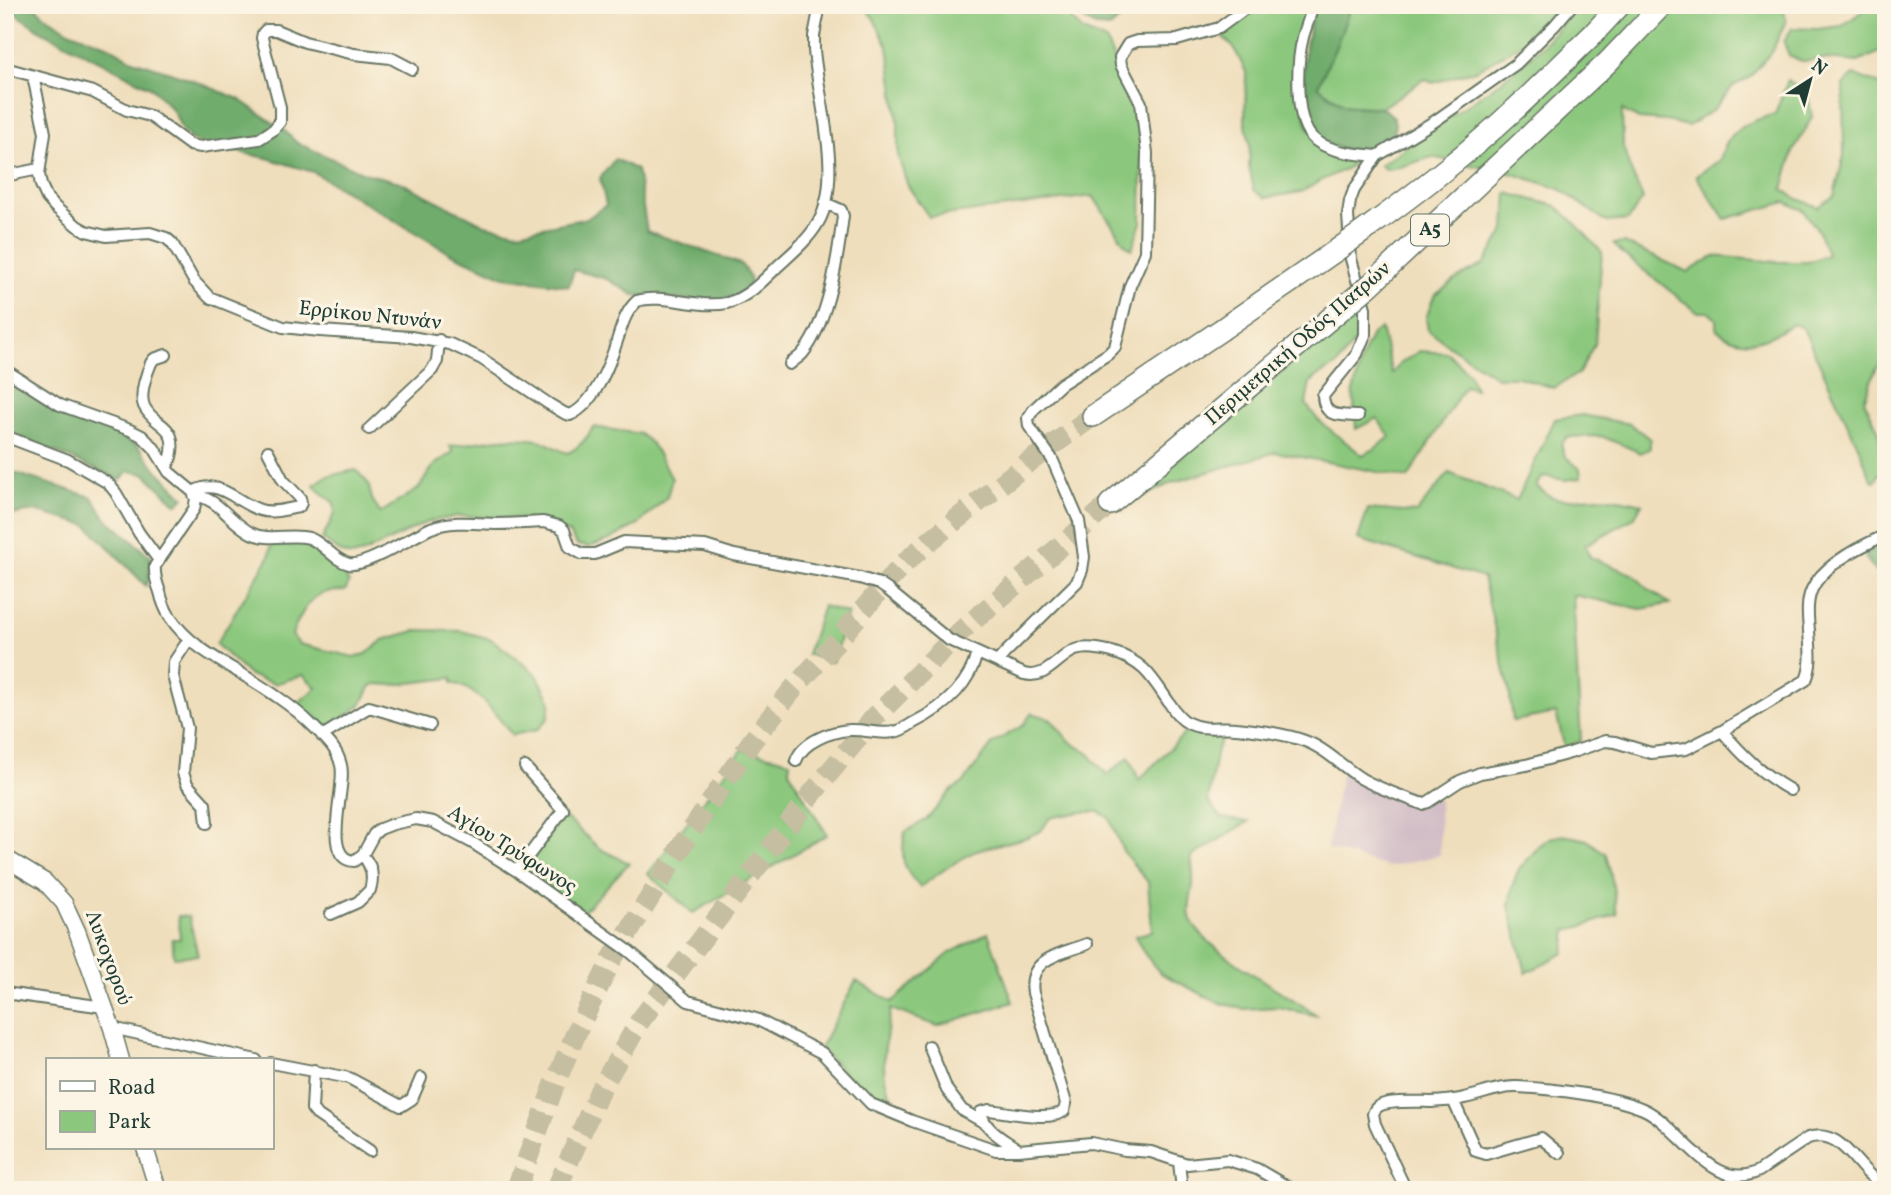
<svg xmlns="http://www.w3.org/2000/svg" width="1891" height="1195" viewBox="0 0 1891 1195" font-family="Vollkorn,serif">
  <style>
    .industrial { fill: #d2bdc6 }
    .green { fill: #8bc87d; stroke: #558258; stroke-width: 2 }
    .forest { fill: #70ac6c; stroke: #487450; stroke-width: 2 }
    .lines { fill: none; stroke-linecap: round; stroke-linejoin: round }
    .highway-tunnel { stroke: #c5bea1; stroke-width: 21; stroke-dasharray: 21 10; stroke-linecap: butt }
    .street-casing { stroke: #687564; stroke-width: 14 }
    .secondary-casing { stroke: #687564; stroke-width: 19 }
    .highway-casing { stroke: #687564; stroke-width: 24 }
    .street { stroke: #fff; stroke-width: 10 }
    .secondary { stroke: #fff; stroke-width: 16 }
    .highway { stroke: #fff; stroke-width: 21 }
    .highway-bridge-casing { stroke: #687564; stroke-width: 24; stroke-linecap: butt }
    .highway-bridge { stroke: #fff; stroke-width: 21 }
    .labels { text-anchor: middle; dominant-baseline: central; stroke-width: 6; stroke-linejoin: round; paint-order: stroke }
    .shield { fill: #fcf5e5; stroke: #617469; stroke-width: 2 }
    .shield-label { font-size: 19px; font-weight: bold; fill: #1f3d34 }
    .street-label { font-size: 21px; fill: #1f3d34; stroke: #fcf5e5 }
  </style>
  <rect width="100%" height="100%" fill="#fcf5e5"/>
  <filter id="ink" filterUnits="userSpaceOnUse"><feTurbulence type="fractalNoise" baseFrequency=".0143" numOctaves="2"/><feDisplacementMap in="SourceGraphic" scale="14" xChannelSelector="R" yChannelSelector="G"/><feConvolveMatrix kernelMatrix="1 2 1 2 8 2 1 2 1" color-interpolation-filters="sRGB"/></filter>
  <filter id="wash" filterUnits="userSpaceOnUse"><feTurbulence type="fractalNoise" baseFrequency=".00686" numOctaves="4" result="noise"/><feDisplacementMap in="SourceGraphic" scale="28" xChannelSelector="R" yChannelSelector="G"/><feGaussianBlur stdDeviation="1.57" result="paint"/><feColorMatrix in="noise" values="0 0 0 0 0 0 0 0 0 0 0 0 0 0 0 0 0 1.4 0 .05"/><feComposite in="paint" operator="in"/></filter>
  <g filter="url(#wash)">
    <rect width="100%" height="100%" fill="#efdebc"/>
    <path class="industrial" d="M1342 771 1439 800 1440 855 1388 867 1327 849Z"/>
    <path class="green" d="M863 5H1040L1064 12 1083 31 1106 41 1120 74 1137 104 1142 166 1141 222 1132 249 1124 243 1093 196 929 217 908 186 898 156V121L888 47 874 19Z
      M1255 5H1307L1294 75 1353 158 1354 162 1346 169 1326 178 1301 192 1265 198 1254 190 1249 167 1250 144 1245 121 1246 72 1234 48 1222 36Z
      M1351 5H1563L1558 12 1525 42 1476 70 1433 83 1424 79 1381 108 1345 105 1318 86 1336 46Z
      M1579 5H1783L1786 21 1772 51 1749 78 1733 86 1712 111 1688 126 1666 121 1639 119 1622 110 1623 146 1630 169 1643 199 1628 220 1607 222 1560 189 1514 174 1432 157 1400 167 1385 169 1380 165 1500 82 1539 49Z
      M1871 5H1886V45L1880 52 1858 62 1827 59 1802 61 1789 56 1784 42 1792 28 1817 29 1842 26Z
      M1854 75 1877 83 1886 92V356L1876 369 1864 400 1879 432 1882 468 1875 482 1871 479 1859 448 1803 328 1794 324C1783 328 1775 336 1763 339 1747 345 1727 340 1716 328V319L1708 312H1697L1622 253 1614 244 1624 243 1688 272 1714 256 1778 262H1808L1827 255 1819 232 1803 210 1786 202 1725 219 1696 176 1720 160C1729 128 1746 123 1775 114L1788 80 1808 96 1812 117 1793 152 1783 189 1793 197 1818 207 1834 196 1844 155 1843 85Z
      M1507 193 1556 206 1570 218 1602 252 1595 343 1579 373 1554 388 1518 377H1497L1452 348 1428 330 1426 318 1434 296 1456 279 1484 264 1505 230Z
      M1358 305 1361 316V327L1356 340 1337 365 1318 376 1310 383 1306 404 1318 420 1362 455 1373 450 1390 437 1377 418 1356 429 1353 392 1364 351 1373 333 1381 329 1392 374 1400 364 1419 351 1448 353 1469 374 1475 389 1465 386 1408 478 1276 452 1171 483 1115 510 1203 440Z
      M1582 415 1630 424 1650 439V448L1641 453 1601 436 1567 437 1561 444 1565 456 1580 469 1581 478 1565 480 1544 476 1536 485C1554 507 1573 497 1598 497 1613 498 1627 500 1642 504L1634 518 1585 545 1590 557 1634 575 1647 588 1670 604 1641 609 1573 595 1581 740 1565 749 1556 713 1513 721 1509 689 1483 578 1358 539 1368 509 1416 513 1449 473 1517 500 1555 419Z
      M593 427 640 434 652 444 672 479 667 497 639 524 609 540 589 547 577 545 569 533 528 519 459 516 427 522 364 553 351 556 342 553 322 539 335 513 334 503 318 490 314 485 327 476 356 470 368 483 372 499 380 513 418 489 434 465 453 452 450 446C480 442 508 435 538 440 547 442 557 450 568 453 580 447 587 439 593 427Z
      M293 539 310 546 328 564 342 570 349 583 345 591C336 591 325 591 317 596 306 604 296 622 292 635L299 644 354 657 366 654 383 640 418 630 461 631 491 639 515 657 537 675 551 702 548 718 537 730 512 735C497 716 478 688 452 683V678L393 685 375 684 371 686 360 706 322 732 295 705 317 688 303 675 275 684 249 675 216 644 269 557 272 540Z
      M823 606 848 614 832 662 807 654Z
      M1032 713 1051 719 1068 740 1089 754 1107 775 1129 757 1139 780 1191 727 1225 730 1217 749 1208 801 1222 818 1248 822 1191 857C1192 866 1194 876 1193 885 1192 896 1187 905 1190 917 1200 949 1289 994 1318 1016L1278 1007 1243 1009 1217 1002 1160 973 1144 953 1135 936 1152 931 1148 882 1124 853 1109 818 1099 812H1081L1050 818 1041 831 1025 838 977 850 948 867 920 887C901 868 901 858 905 832L927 819 951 791 963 783 993 743 1022 726Z
      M743 749 790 761 789 771 827 835 693 913 648 874Z
      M564 816 600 849 629 863 582 913 520 870Z
      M1564 835 1587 840 1606 854 1612 880 1617 914 1584 926 1567 930 1564 953 1526 973 1509 906 1512 887 1518 871 1539 846 1550 838Z
      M178 916 189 917 198 955 174 957 172 939H180Z
      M988 933 1013 1002 937 1026 891 1009C886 1037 874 1087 901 1107 909 1114 931 1118 942 1122L943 1130 872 1102 820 1048 856 981 892 1002 950 953Z"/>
    <path class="forest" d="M33 5 44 15 71 32 107 45 133 60 182 76 239 99 285 131 297 143 364 173 400 182 485 225 518 232 588 218 606 205 600 178 615 159 637 170 647 231 741 264 750 278V283L741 293 729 299 703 301 634 295 607 279 574 270 569 286 504 277 450 253 313 172 267 158 200 144 192 140 182 130 174 112 152 88 39 30 5 6Z
      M1040 5H1123L1120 19 1110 28 1097 27 1076 15Z
      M1315 5H1351L1336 46 1318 86C1326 92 1336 102 1345 105 1360 111 1379 101 1391 115 1402 128 1388 151 1372 151 1351 151 1322 147 1309 128 1305 122 1305 113 1304 107 1301 68 1305 42 1315 5Z
      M5 378 36 398 66 414 120 434 140 448 158 471 184 497 177 505 145 474 129 471 120 480 5 430Z
      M5 470 92 497 105 517 151 557 149 579 146 586 87 525 34 511 5 516Z
      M1886 538V582L1880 577 1865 557 1871 546Z"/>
  </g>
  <g filter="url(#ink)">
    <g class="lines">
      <path class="highway-tunnel" d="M516 1190 554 1086 576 1033 612 959 686 839 752 741 794 688 838 640 885 584 910 558 932 539 1025 465 1093 416
        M556 1190 600 1090 640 1021 811 795 874 718 960 632 1110 504"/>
      <g class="street-casing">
        <path id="street" d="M1312 5C1311 16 1306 26 1303 37 1297 61 1293 123 1315 140 1332 153 1358 154 1377 156
          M5 68 93 92 127 110 150 116 190 145 201 147 259 139 273 130 280 122V107L262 38 263 33 266 30H276L305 42 354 54 391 58 412 69
          M33 76 45 133 39 174 41 185 47 198 55 207 77 226 86 231 106 236 150 233 166 238 172 243 194 281 209 297 283 327 320 331 411 337 450 344 482 359 549 404 564 413 570 415C594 405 610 363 617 341 622 326 625 312 637 301 661 293 699 309 727 303 747 298 764 280 778 266 792 253 808 240 818 223 844 178 818 99 814 50V36L820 5
          M5 176 39 169
          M790 364C794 360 800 357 803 353 829 321 838 256 843 216L841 210 825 203
          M5 370 60 405 130 430 142 436 154 448 169 472 193 492 196 499 194 509 155 566C154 575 157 584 160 592 162 601 165 609 170 617 186 642 215 658 240 673 266 689 292 705 313 726 325 738 337 748 341 765 347 787 320 859 354 861L363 854 374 834 380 829 393 824 416 819 433 822 471 842 517 871 629 951 688 1001 756 1019 822 1053 871 1104 912 1121 996 1150H1019L1091 1143 1125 1150 1151 1152 1187 1164 1228 1160 1257 1169 1293 1190
          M1358 416C1340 415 1324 418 1323 396L1357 354 1365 335V308L1351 259 1348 215 1350 201 1354 190 1377 156 1435 121 1516 64 1555 25 1572 5
          M369 429 432 370 437 361 439 340
          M5 436 68 460 108 483 116 493 139 533 158 559
          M166 467C170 462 171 459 172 452 176 423 153 426 144 406 139 394 146 375 151 363L154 359 166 355
          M193 492C219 477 235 502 260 510 272 514 287 509 299 507L301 503 300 498 283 480 268 451
          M194 495C218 498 230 522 251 533 268 542 290 533 309 538 324 543 333 560 349 564 366 567 413 536 431 528 451 520 474 523 495 524 511 524 527 523 543 522L559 526 564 530 570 547 582 554H595L624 542 705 546 734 555 860 578 879 584 888 590 949 640 1024 674C1047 680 1057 657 1075 650 1087 646 1101 649 1112 652 1145 662 1152 678 1170 704 1175 712 1180 719 1188 723 1203 731 1221 726 1236 728 1257 730 1279 733 1299 739 1324 746 1341 766 1362 779 1380 789 1402 796 1422 804L1428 802 1460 781 1480 773 1526 765 1570 753 1605 741 1615 742 1651 753 1686 749 1722 731 1806 680C1813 664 1810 648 1809 631 1808 617 1806 602 1812 589 1823 565 1863 545 1886 535
          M189 639 174 662 173 676 187 728 183 773 187 784 205 804 207 823
          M998 661 1005 653 1077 582 1082 570 1084 557 1079 521 1052 459 1029 426 1028 418 1034 409 1061 384 1108 354 1115 347 1130 286 1145 252 1147 153 1141 103 1121 65 1120 57 1128 44 1137 41 1177 40 1219 28 1250 5
          M1722 731C1743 756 1762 774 1790 790
          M322 736 369 707 430 725
          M796 761C802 742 831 731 850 730 864 729 879 735 894 732 901 731 907 727 913 723 943 708 969 687 977 653
          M517 871 563 810 525 767
          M331 914 358 902 370 890C374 877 372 865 362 855
          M5 993 104 1007
          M112 1028 256 1060
          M929 1046 947 1090 962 1110 983 1122
          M271 1063 349 1078 401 1106 412 1099 421 1078
          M314 1070 312 1109 316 1114 370 1151
          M1453 1100 1476 1151 1486 1154 1541 1138 1559 1153
          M1019 1150C1005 1140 984 1130 981 1112L989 1110C1008 1112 1050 1122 1064 1111L1066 1103 1033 993C1027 958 1061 954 1087 944
          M1179 1162 1182 1190
          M1406 1190 1375 1124 1373 1114C1375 1110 1374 1109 1379 1106 1389 1100 1419 1102 1432 1102 1443 1101 1454 1101 1464 1098 1481 1095 1499 1086 1517 1087 1553 1089 1610 1095 1643 1109 1680 1125 1712 1194 1759 1171L1808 1138C1845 1126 1857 1175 1886 1186"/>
      </g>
      <g class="secondary-casing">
        <path id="secondary" d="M5 858 45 882 64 903 77 931 112 1028 121 1060
          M145 1148 158 1190"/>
      </g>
      <g class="highway-casing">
        <path id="highway" d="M1593 34 1620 5
          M1608 62 1662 5
          M1093 416 1221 330
          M1110 504 1246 389"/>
      </g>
      <use href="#street" class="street"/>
      <use href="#secondary" class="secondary"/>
      <use href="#highway" class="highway"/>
      <g class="highway-bridge-casing">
        <path id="highway-bridge" d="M1221 330C1297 277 1375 226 1447 168 1499 127 1546 80 1593 34
          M1246 389 1369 286 1608 62"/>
      </g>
      <use href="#highway-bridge" class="highway-bridge"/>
    </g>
  </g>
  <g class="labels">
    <rect class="shield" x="1411" y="214.5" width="38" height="31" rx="5"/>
    <g class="shield-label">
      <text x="1430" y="230">Α5</text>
    </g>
    <g class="street-label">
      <text transform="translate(370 316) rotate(6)">Ερρίκου Ντυνάν</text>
      <text transform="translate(1298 344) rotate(-41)">Περιμετρική Οδός Πατρών</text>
      <text transform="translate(512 850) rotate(32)">Αγίου Τρύφωνος</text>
      <text transform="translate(108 958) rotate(70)">Λυκοχορού</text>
    </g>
  </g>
  <rect width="1891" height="1195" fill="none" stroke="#fcf5e5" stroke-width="28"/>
  <rect x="46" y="1058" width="228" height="91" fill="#fcf5e5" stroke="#a4ab9e" stroke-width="2"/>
  <rect x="60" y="1081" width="35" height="10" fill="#ffffff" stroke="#a4ab9e" stroke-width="2"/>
  <text x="108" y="1094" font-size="21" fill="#1f3d34">Road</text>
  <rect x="60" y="1111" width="35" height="21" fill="#8bc87d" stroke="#a4ab9e" stroke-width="2"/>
  <text x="108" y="1128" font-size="21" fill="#1f3d34">Park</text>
  <g transform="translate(1810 80) rotate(36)" stroke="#fcf5e5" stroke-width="5" paint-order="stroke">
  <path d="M0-5L12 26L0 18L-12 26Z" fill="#1f3d34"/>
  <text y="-10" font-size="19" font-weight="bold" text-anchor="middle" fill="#1f3d34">N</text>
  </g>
</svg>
